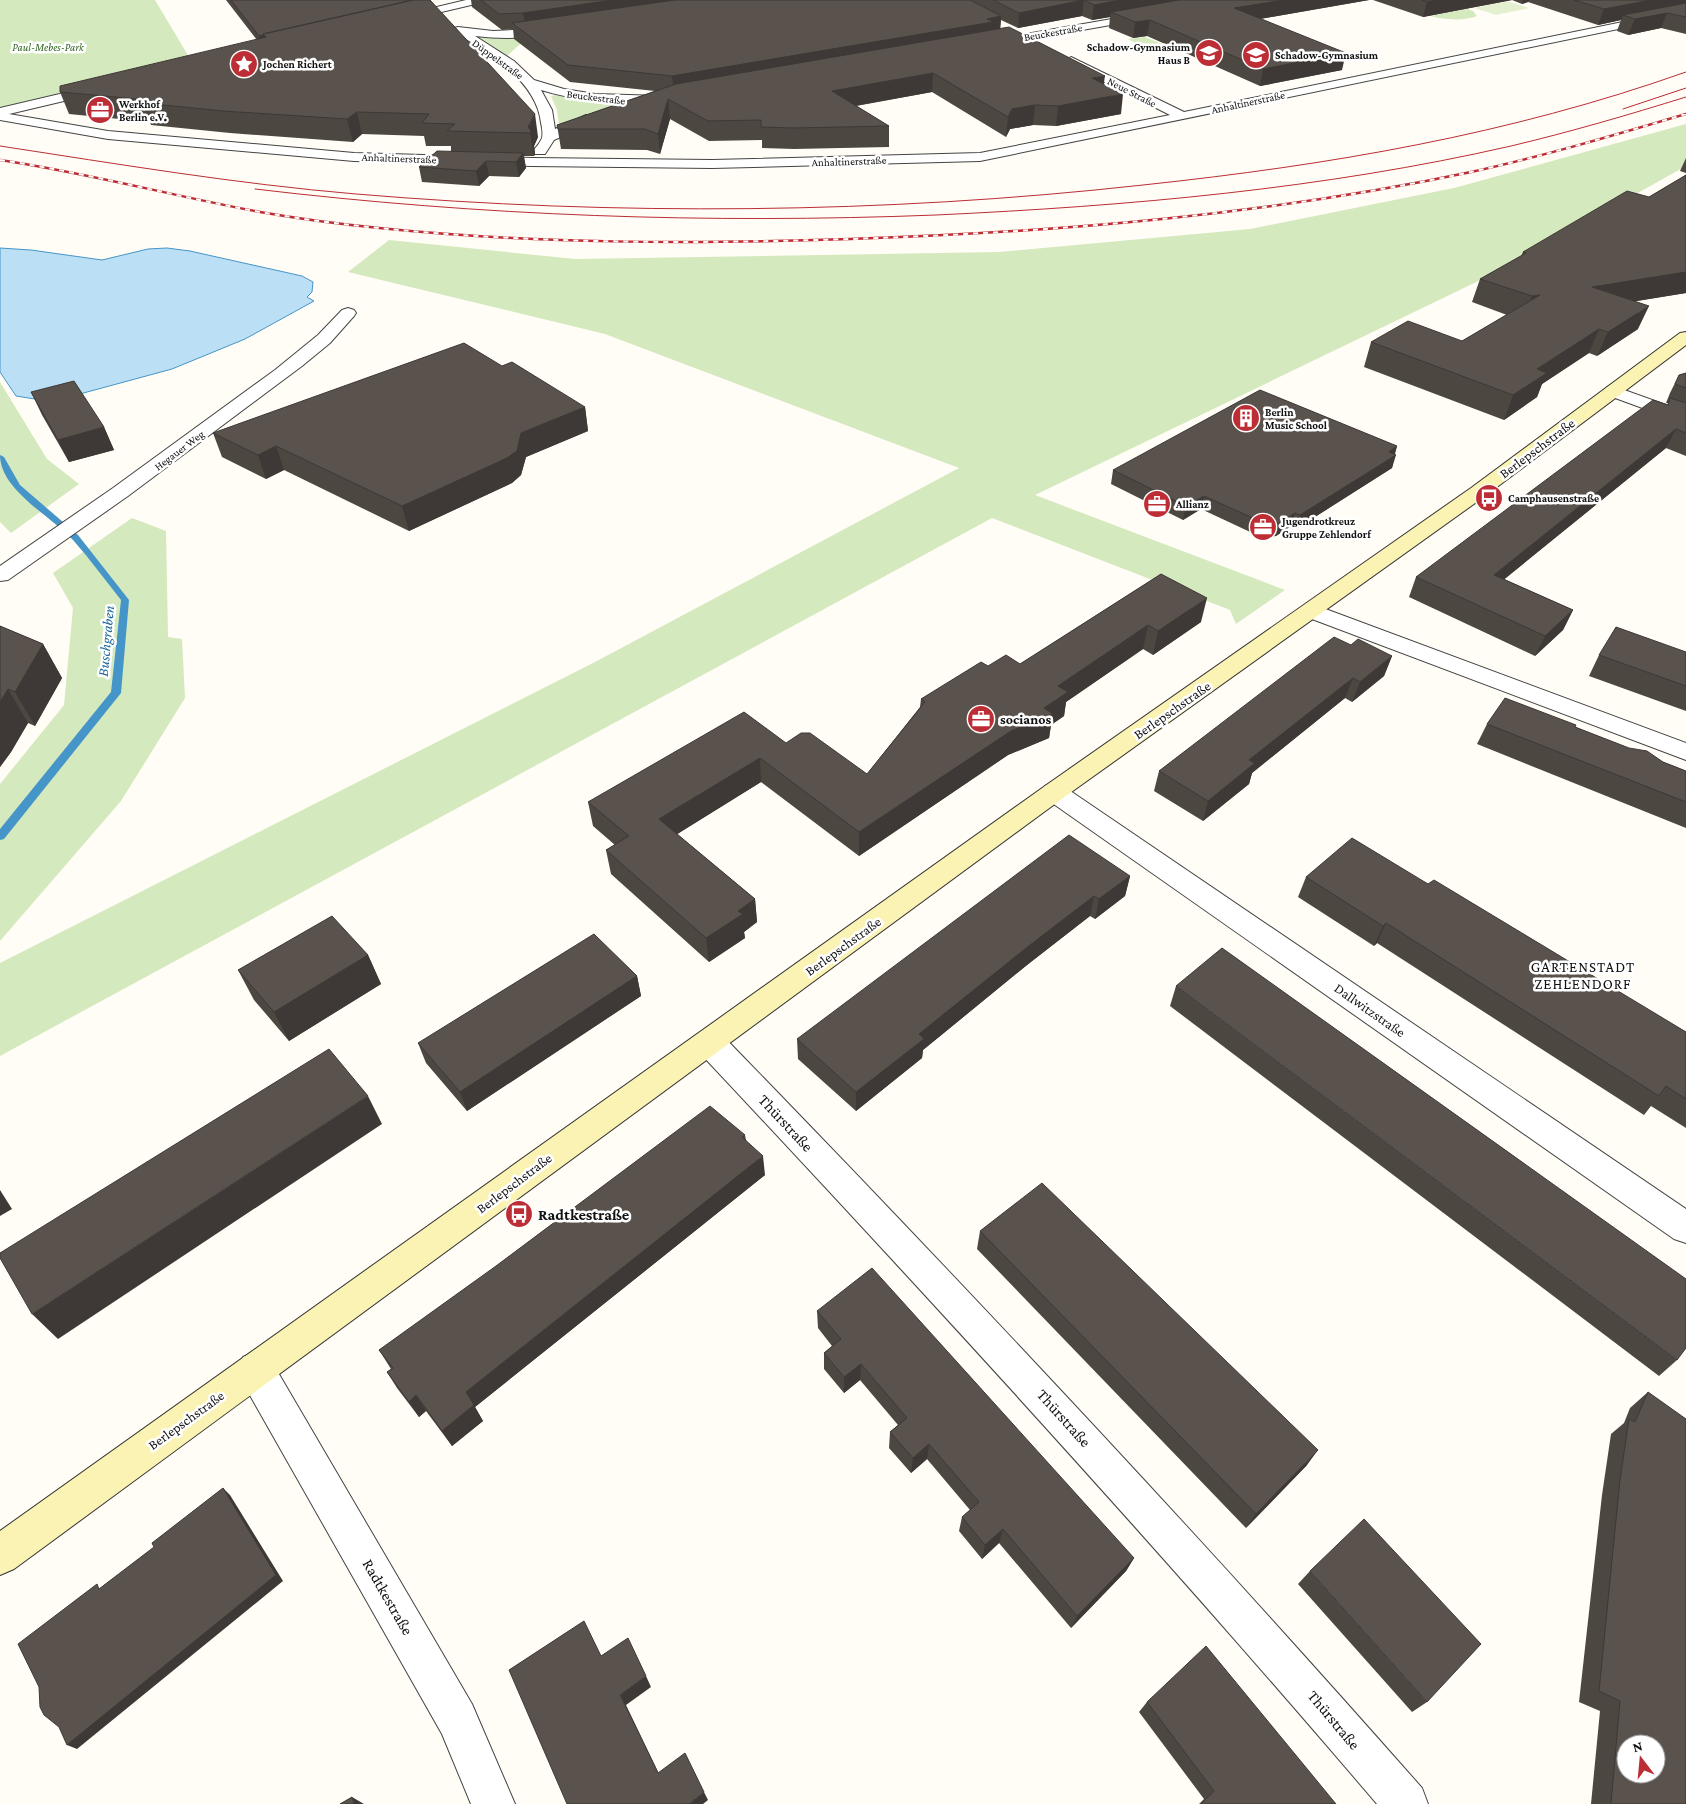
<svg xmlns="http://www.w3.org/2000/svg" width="1686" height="1804" font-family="'Crimson Pro',serif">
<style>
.green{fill:#d5e9bf}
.pitch{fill:#e5f0d0}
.water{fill:#bbdff4;stroke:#4595c8}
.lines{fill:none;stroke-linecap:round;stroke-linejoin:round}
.stream{fill:#4595c8;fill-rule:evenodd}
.street-casing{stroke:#444;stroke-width:2}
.secondary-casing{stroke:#333;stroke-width:2}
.street{fill:#fff;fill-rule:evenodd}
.secondary{fill:#fbf3b3;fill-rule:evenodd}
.tram{stroke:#bc2d35;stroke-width:1}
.rail-casing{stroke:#bc2d35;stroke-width:2.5}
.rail{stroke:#fff;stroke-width:2;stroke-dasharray:5;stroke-linecap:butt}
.wall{fill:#4d4742}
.shaded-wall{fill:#3e3936}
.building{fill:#59524d;stroke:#3e3936;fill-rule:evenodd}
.labels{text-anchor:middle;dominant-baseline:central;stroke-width:5;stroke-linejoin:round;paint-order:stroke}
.far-street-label{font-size:11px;fill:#111;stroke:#fff}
.far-park-label{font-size:11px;font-style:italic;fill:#316722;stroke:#fff}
.far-poi-label{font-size:11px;font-weight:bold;fill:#111;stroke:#fff;text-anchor:start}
.street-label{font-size:14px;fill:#111;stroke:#fff}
.poi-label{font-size:14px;font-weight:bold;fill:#111;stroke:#fff;text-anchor:start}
.water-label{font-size:15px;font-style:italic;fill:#1d679f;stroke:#fff}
.neighbourhood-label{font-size:15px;letter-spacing:1px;fill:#111;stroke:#fff}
.near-street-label{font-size:16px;fill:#111;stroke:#fff}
.near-poi-label{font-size:16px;font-weight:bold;fill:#111;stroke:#fff;text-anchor:start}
</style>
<rect width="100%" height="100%" fill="#fffdf5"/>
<path class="green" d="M0,0h155l34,57 -13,8 -176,43z
M1467,9l6,2 4,5c-12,5 -34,4 -46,0z
M537,36l-18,9 -12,11 -29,-19z
M1145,37l22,9 -21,2 -18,-9z
M555,95l22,5 45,3 -63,22 -2,-15 -6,-14z
M1686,124v42l-193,108 -458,221 250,95 -49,34 -6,-14 -238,-92 -992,538v-93l595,-301 364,-194 -354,-134 -257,-62 41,-32 186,19 424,-7 251,-23 204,-41z
M0,382l47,77 32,25 -68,49 -11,-11z
M132,518l34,13 2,106 14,2 3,59 -64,103 -121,140v-157l64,-79 9,-97 -20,-35z"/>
<path class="pitch" d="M1507,1l22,7 -33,7 -22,-7z"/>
<path class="water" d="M0,248l31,2 71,10 46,-11 19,-1 23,3 112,25 11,6 -1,10 -5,5 7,4 -69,38 -73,30 -107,29 -24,2 -25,-4 -16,-24z"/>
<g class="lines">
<path class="stream" d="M0,455l4,2 16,28 58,50 51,65 -8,93 -117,146 -4,1v-11l111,-137 10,-92c-16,-20 -31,-41 -48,-60 -22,-24 -73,-50 -73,-85z"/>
<g class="street-casing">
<path id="street" d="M466,0h19l-1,2 -81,19 -5,-3 1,-2z
M1686,9v6l-706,146 -268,7 -180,-2 -178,-5 -246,-22 -108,-19v-12l98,-23 4,1 2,3 -2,3 -93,22 99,17 246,22 178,5 180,2 268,-7 190,-38 -103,-52 -2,-2 6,-4 113,55z
M1146,13l5,3 -1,2 -158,28 -6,-3 6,-3z
M458,27l35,4 62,-3 2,2 -2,2c-26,7 -54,7 -80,4l39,25 20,19 30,9 31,5 67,2 6,4 -6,4c-41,1 -81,-2 -121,-14l11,20 3,19 31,-14h10l1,3 -1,3 -42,19 -9,14h-10l-2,-3c3,-4 7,-8 9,-13 1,-4 0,-11 -1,-15 -4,-42 -54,-72 -87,-91l-2,-2 2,-2z
M348,308l6,2 2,3 -2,3 -24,27 -28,23 -174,130 -120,84 -8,1v-15l113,-78 162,-118 43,-35 24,-25z
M1613,386l73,26v12l-79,-29 -3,-4 3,-4z
M1312,604l374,139v17l-382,-144 -3,-5 3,-5z
M1054,783l9,3 623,423v34l-12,-4 -629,-441 -4,-6 4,-6z
M710,1031l11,3c239,246 474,496 701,754l6,16h-51c-219,-257 -447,-506 -678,-752l-4,-9 4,-9z
M256,1352l13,5 203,347 43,100h-44l-29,-70 -199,-351 -5,-13 5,-13z"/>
</g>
<g class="secondary-casing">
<path id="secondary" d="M1686,332v13l-201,151 -422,302 -1049,771 -14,6v-44l1045,-745 426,-298 209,-155z"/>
</g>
<use href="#street" class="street"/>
<use href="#secondary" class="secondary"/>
<path class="tram" d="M1623,109l63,-21
M0,146c118,18 237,38 356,48 262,22 526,20 787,-9 187,-20 365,-50 543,-113
M255,189c227,27 452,35 681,26 193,-9 387,-26 575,-69 59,-14 117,-31 175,-49"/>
<g class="rail-casing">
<path id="rail" d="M0,160c88,13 173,36 260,52 40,7 79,12 119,16 156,16 314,16 471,11 209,-7 416,-24 621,-67 73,-16 144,-37 215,-58"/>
</g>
<use href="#rail" class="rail"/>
</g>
<path class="wall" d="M226,0h204l108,137 -4,9 1,8 -1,2h-10l2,12 -7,9 -30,-1 -10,10 -57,-4 -3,-15 32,-16v-5h-25l-2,-10 -62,-2 -9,8 -123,-9 -79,-8 -1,-3 -81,-8 -9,-22 197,-52z
M471,0h898l-109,19 82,51 -82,16 -113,-50 -14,2 -24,-10 1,-11 -18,3 -10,-4 -64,12 -17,-8 -1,9 104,55 17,30 -65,12 -23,-1 -23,4 -4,8 -74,-45 -76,14 33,20v21l-95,2 -32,-1v-8l-53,1 -39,-22 -10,35 -13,-4 -86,-1 -4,-24 98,-34 -85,-9 -56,-43 -1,-10 -11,1 -30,-23z
M1373,0h313v34l-25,-6 -33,7 -11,-4 4,-11 -23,5 -70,-23 -6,2 -10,-4 -89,17z
M1686,158v15l-6,-2z
M1686,175v118l-50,8 2,28 -41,27 -8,-3 -47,31 -5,13 -33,23 -140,-53 7,-25 91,-1 45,-26 -35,-13 8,-23 41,-23 2,-4 126,-55z
M1686,373v83l-20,-8 -162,131 69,31 -10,20 -28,26 -126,-59 7,-20 251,-172 1,-2h-2l4,-10 9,-18z
M31,392l73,35 10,23 -45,12 -27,-47z
M585,407l3,24 -62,26 -5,18 -9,8 -103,48 -125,-61 -18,9 -44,-22 -9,-24z
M1397,446l-2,8 -3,14 -96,61 -5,-3 -15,10 -13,2 -62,-29 -18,11 -72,-36 2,-14z
M1161,574l40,48 -48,33 -10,-6 -77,53 -2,14 -13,9 -2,13 -41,17 -149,101 -98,-74 -84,52 78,65 2,23 -13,10 1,6 -36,24 -98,-88 -5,-24 9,-5 -22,-19 -5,-24 198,-59 81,31 53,-67 1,-8 67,-33 32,-2z
M0,626l43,18 19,34 -27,48 -7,-3 -17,29 -11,15z
M1351,645l41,11 -8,20 -32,26 -7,-4 -93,75 -3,11 -46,37 -49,-30 5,-20z
M1686,652v59l-97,-35 10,-21z
M1487,724l88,3 111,44v57l-209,-84z
M1130,876l-5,20 -30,23 -5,-3 -63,49 -104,85 -1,8 -66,53 -58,-52 -1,-20z
M1306,877l122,7 258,148v96l-35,-22 -7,9 -267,-172 -3,3 -76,-49z
M368,955l13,29 -92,57 -35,-41 -16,-30z
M637,976l4,20 -174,115 -41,-48 -8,-20z
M1176,986l501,374 -18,16 -489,-370z
M745,1135l1,5 19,35 -290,232 8,14 -31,25 -26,-35 -7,6 -22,-29 -10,-16 4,-3 -12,-19z
M980,1231l327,234 -61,63 -269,-279z
M817,1311l317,247 -8,13 -55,57 -72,-85 -17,16 -23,-28 3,-14 8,-7 -43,-51 -16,14 -22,-25 1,-16 8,-7 -38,-45 -16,13 -20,-24v-16l8,-7 -14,-18z
M1648,1392l38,412h-95l9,-93 -21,-9 23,-207 9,-61 13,-11 6,-15z
M1310,1571l117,131 -15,10 -114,-128z
M1147,1702l189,102h-137l5,-5 -65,-87z"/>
<path class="shaded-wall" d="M613,0h103l-190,29 -3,-16z
M1084,0l-2,16 -64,12 1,-15z
M1121,0h86l-96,12 -1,5 -18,3 2,-15z
M1284,0h85l-138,24 3,-16z
M1437,0h75l-89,17 4,-15z
M1523,0h6l-1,2 -6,2z
M1651,0h35v6l-63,9 -2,5 -23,5 6,-16z
M1667,13l-6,15 -33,7 7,-16z
M1001,16l-1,16 -326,61 -2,-17z
M1150,20l-3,16 -14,2 2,-16z
M264,35l2,9 -4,1 -3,-9z
M1346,53l-4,17 -82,16 3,-17z
M933,73l-1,19 -100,18v-19z
M1105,76l-3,19 -10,-17z
M1123,94l-2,20 -65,12 2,-20z
M668,99l2,20 -10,35 -2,-20z
M1035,105l-2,20 -23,4 -4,8 2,-20 4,-8z
M357,112l5,22 -9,8 -6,-23z
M535,114l3,23 -4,9 1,8 -1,2 -4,-23 -2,-6z
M523,153l3,15 -7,9 -3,-15z
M486,161l3,15 -10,10 -3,-15z
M1686,272v21l-104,17 10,-23z
M1540,295l-17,25 9,-24z
M1649,306l-11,23 -41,27 11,-24z
M1599,329l-10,24 -47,31 -5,13 -33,23 9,-25 24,-26z
M585,407l3,24 -62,26 -5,18 -9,8 -103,48 -7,-25 119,-73z
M104,427l10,23 -45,12 -11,-22z
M1676,429l-10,19 -181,147 9,-20z
M276,446l8,24 -18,9 -8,-24z
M1397,446l-3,10 2,-1 -4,13 -96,61 4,-14z
M1204,496l-3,13 -18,11 3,-14z
M1295,513l-4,13 -15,10 4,-13z
M1207,598l-6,24 -48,33 5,-24z
M1573,610l-10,20 -28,26 10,-20z
M1148,625l-5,24 -77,53 -2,14 -13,9 -2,13 -41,17 -149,101v-24l185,-124 14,-22z
M43,644l19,34 -27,48 -20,-34z
M1392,656l-8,20 -32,26 8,-20z
M1353,678l-8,20 -93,75 -3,11 -46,37 5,-20 41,-41z
M8,689l20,34 -17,29 -11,15v-65z
M760,758l1,24 -98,61 -4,-24z
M1130,876l-5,20 -30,23 4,-20z
M1094,896l-4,20 -63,49 -104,85 -1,8 -66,53v-19l63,-58 111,-89z
M755,899l2,23 -13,10 1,6 -36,24 -3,-24 32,-27z
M1386,923l-9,20 -3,3 9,-20z
M368,955l13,29 -92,57 -15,-29z
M637,976l4,20 -174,115 -7,-19z
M368,1096l14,28 -324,215 -26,-25z
M763,1156l2,19 -290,232 8,14 -31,25 -10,-15 24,-39z
M0,1190l12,19 -12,7z
M861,1364l-1,16 -16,13v-16z
M416,1395l10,16 -7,6 -10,-15z
M929,1444l-2,15 -16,14 2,-15z
M1318,1450l-11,15 -61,63 10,-14z
M223,1488l7,7 53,86 -206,168 -10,-4z
M1003,1529l-4,14 -17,16 3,-14z
M1134,1558l-8,13 -55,57 6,-12z
M646,1676l5,11 -25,18 37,77 -5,-9 -38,-78z
M704,1792l4,8 -5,4h-14z
M352,1797l12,7h-10z"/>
<path class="building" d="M231,0h182l-150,34 1,1 -5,1z
M413,0h17l105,114 -7,13 3,4 -1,2 -83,-2 8,-7 -33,-1 7,-9 -72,-2 -10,7 -124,-8 -80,-8 5,-3 -88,-8v-6l206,-49 -3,-3z
M481,0h132l-90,13 -24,1z
M675,0h295l31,16 -14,3 6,3 -321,54 -104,-11 -56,-42z
M993,0h91l-65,13z
M1084,0h37l-27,5z
M1179,0h105l-50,8 112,45 -83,16 -113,-49 -15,2 -24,-10z
M1422,0h15l-10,2z
M1574,0h77l-47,9z
M1686,3v14l-19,-4 -32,6 -12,-4z
M1009,27l96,49 -13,2 31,16 -65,12 -23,-1 -23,4 -4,8 -75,-44 -101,18 57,35 -96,2 -32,-1v-7l-53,1 -40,-22 -10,35 -13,-5h-87l-1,-4 119,-41z
M437,151l86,2 -7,9 -30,-1 -10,10 -57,-4z
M1686,175v97l-94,15 57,19 -41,26 -9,-3 -62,40 10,4 -34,22 -142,-53 37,-21 54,20 78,-46 -8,1 -52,-17 46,-26 -3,-1 104,-61 22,6z
M464,343l38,23 10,-4 73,45 -64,26 -4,18 -10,7 -105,48 -126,-60 -18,9 -45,-22z
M1686,373v15l-11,-4 4,-9z
M74,381l30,46 -46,13 -27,-48z
M1260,390l137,56 -8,6 7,3 -96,60 -5,-2 -15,10 -14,1 -62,-28 -18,10 -73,-36z
M1670,398l16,5v30l-10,-4 -182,146 79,35 -28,26 -129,-59 237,-177 15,5z
M1161,574l46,24 -49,33 -10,-6 -90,61 10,6 -24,16 9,6 -42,17 -152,101 -99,-74 -101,61 96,80 -17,12 5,3 -37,24 -100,-88 23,-14 -41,-34 156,-90 42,31 15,-10h9l57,41 58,-72 -4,-3 60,-37 7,4 18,-11 14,9z
M0,626l43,18 -28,48 -7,-3 -8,13z
M1616,627l70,25v34l-87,-31z
M1334,637l17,8 7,-6 34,17 -32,26 -7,-4 -104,82 6,3 -47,38 -49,-30z
M1505,698l71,27 -1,2 54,21 18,3 16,11 23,9v31l-199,-78z
M1069,835l61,41 -31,23 -5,-3 -64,49 -111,89 5,5 -68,53 -59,-53z
M1352,838l76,46 6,-4 252,152v67l-20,-13 -7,10 -273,-173 -3,3 -77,-49z
M332,916l36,39 -94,57 -36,-42z
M594,934l43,42 -177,116 -42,-49z
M1222,948l464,331v69l-9,12 -501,-374z
M329,1049l39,47 -336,218 -32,-56v-5z
M710,1106l35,29 -3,2 21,19 -297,236 8,13 -32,26 -26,-36 -7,7 -22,-30 6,-4 -14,-18 117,-84z
M1042,1183l276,267 -62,64 -276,-283z
M872,1268l262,290 -57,58 -74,-87 -18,16 -23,-28 17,-15 -50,-58 -16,14 -23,-26 17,-14 -46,-54 -17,13 -20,-24 17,-14 -24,-28z
M1648,1392l38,27v385h-75l9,-103 -21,-10 21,-211 9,-61 6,3zM1626,1744h30v30h-30z
M223,1488l53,87 -209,170 -8,-18 -15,-12 -4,-8 -1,-20 -21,-43 79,-60 2,5 55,-42 -2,-4z
M1364,1519l117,125 -54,58 -117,-131z
M584,1621l17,35 27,-18 18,38 -26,19 38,78 27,-20 19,39 -15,12h-122l-58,-134z
M1206,1646l130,158h-135l13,-13 -67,-89z
M352,1797l2,7h-14z"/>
<defs>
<g id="school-disc" transform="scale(1.4375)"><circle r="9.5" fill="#bc2d35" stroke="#fff"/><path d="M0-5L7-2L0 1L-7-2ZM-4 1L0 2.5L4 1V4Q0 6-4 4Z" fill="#fff"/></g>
<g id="sight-disc" transform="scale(1.4375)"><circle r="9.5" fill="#bc2d35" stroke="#fff"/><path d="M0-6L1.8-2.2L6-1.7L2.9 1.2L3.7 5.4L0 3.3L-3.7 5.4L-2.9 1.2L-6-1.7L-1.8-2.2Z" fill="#fff"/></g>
<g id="office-disc" transform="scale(1.4375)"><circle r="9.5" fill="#bc2d35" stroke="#fff"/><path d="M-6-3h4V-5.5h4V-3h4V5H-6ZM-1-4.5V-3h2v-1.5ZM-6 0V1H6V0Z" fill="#fff"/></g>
<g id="building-disc" transform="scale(1.4375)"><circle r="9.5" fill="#bc2d35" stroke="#fff"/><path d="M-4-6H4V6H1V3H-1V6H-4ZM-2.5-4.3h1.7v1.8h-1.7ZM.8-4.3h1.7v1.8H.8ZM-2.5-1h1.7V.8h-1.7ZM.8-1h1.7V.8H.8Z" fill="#fff"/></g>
<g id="bus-disc" transform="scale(1.4375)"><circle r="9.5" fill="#bc2d35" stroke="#fff"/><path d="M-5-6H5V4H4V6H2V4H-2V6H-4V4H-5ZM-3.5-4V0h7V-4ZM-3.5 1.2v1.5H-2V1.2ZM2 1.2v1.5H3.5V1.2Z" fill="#fff"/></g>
</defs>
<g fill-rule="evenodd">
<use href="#school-disc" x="1209" y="53"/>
<use href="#school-disc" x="1256" y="55"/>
<use href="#sight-disc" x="244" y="64"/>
<use href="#office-disc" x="100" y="110"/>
<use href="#building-disc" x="1246" y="418"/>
<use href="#bus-disc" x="1489" y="498"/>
<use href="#office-disc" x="1157" y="504"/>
<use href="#office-disc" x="1263" y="527"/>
<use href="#office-disc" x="981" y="719"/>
<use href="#bus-disc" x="519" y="1214"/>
</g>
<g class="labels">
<g class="far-street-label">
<text transform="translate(1053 32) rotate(-10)">Beuckestraße</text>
<text transform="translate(498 59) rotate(36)">Düppelstraße</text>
<text transform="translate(1132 92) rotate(27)">Neue Straße</text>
<text transform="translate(596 97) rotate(7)">Beuckestraße</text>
<text transform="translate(1248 102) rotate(-12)">Anhaltinerstraße</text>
<text transform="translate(399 158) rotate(2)">Anhaltinerstraße</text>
<text transform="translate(849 161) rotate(-2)">Anhaltinerstraße</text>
<text transform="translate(179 450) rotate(-37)">Hegauer Weg</text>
</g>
<g class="far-park-label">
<text x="48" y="47">Paul-Mebes-Park</text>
</g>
<g class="far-poi-label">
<text x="1190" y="47" text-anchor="end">Schadow-Gymnasium<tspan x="1190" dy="13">Haus B</tspan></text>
<text x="1275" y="55">Schadow-Gymnasium</text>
<text x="263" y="64">Jochen Richert</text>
<text x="119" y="104">Werkhof<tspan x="119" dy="13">Berlin e.V.</tspan></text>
<text x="1265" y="412">Berlin<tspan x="1265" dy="13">Music School</tspan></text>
<text x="1508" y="498">Camphausenstraße</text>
<text x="1176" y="504">Allianz</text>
<text x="1282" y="521">Jugendrotkreuz<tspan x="1282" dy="13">Gruppe Zehlendorf</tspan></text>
</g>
<g class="street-label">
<text transform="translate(1537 448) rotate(-37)">Berlepschstraße</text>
<text transform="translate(1172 710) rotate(-35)">Berlepschstraße</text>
<text transform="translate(843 946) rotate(-36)">Berlepschstraße</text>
<text transform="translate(1370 1010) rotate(35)">Dallwitzstraße</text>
<text transform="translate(514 1183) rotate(-37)">Berlepschstraße</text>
<text transform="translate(186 1420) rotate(-36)">Berlepschstraße</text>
</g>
<g class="poi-label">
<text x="1000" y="719">socianos</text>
</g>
<g class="water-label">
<text transform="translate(106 641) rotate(-85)">Buschgraben</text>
</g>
<g class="neighbourhood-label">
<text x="1583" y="967">GARTENSTADT<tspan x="1583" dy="17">ZEHLENDORF</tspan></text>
</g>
<g class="near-street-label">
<text transform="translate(786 1123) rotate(47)">Thürstraße</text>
<text transform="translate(1064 1418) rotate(48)">Thürstraße</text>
<text transform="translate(388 1597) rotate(60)">Radtkestraße</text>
<text transform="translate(1334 1720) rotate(50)">Thürstraße</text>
</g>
<g class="near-poi-label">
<text x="538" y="1214">Radtkestraße</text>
</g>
</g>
<g transform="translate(1641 1759) rotate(344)"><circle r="24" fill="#ffffff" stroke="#a0a0a0"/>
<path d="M0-4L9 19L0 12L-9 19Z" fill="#bc2d35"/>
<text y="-8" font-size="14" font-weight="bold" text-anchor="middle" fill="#111111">N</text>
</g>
</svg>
